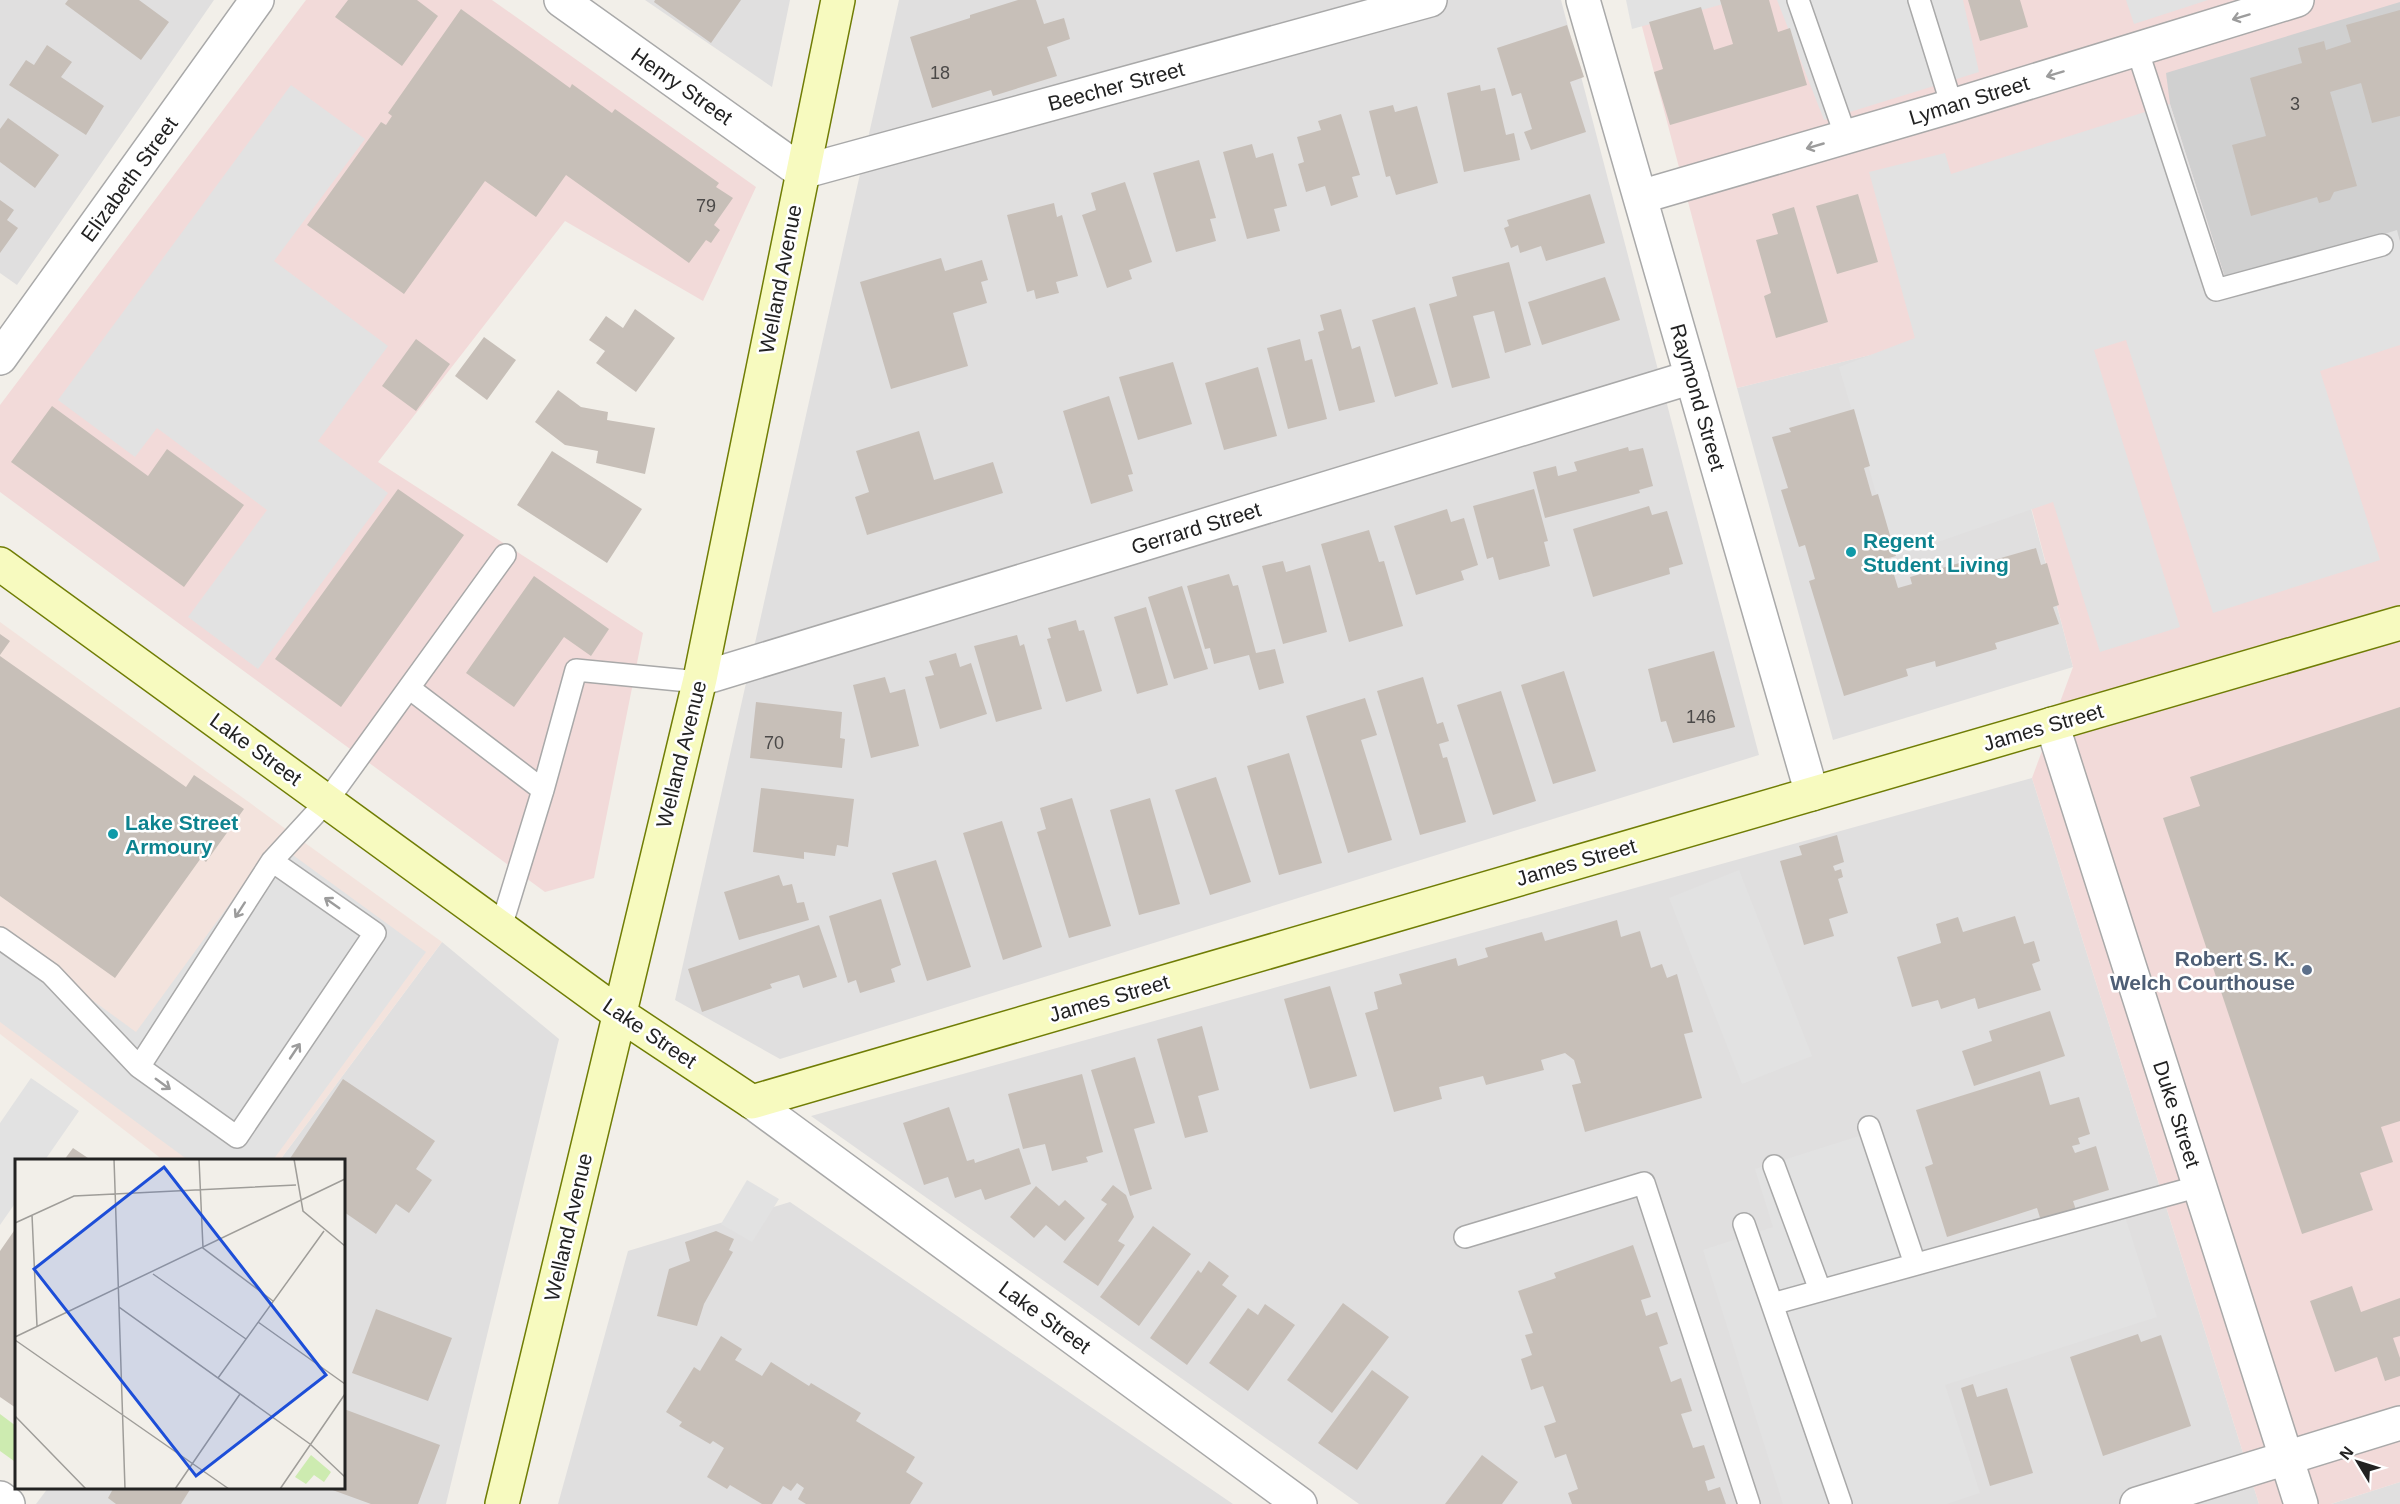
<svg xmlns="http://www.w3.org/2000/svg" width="2400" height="1504" font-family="Helvetica,sans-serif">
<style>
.residential{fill:#e0dfdf}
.commercial{fill:#f2dad9}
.religious{fill:#d0d0d0}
.military{fill:#f3e3dd}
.grass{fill:#cdebb0}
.parking{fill:#e2e2e2}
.building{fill:#c7bfb8}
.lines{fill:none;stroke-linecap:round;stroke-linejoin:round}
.service-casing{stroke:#a9a9a9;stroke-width:24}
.minor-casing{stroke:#a9a9a9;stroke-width:36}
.secondary-casing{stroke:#707d05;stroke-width:36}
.service{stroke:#fff;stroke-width:21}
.minor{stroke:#fff;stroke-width:33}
.secondary{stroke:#f7fabf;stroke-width:33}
.oneway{stroke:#9c9c9c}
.culture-dot{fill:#0f9aa8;stroke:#fff;stroke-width:2}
.service-dot{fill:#5c6f8a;stroke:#fff;stroke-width:2}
.labels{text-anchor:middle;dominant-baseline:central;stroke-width:5;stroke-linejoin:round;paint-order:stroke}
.number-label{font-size:18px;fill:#4b4948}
.street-label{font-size:21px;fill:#222;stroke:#fff}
.culture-label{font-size:21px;font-weight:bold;fill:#0d838f;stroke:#fff;text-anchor:start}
.service-label{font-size:21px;font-weight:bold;fill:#4e5e75;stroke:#fff;text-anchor:end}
.inset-road{fill:none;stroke:#9f9d99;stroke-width:1.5}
.view{fill:#1d4ed8;fill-opacity:0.15;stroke:#1d4ed8;stroke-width:3}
.inset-edge{fill:none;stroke:#222;stroke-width:3}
</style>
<rect width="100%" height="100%" fill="#f2efe9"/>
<path class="residential" d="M0,0h214l-197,285 -17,-12z
M645,0h145l-18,87z
M899,0h662l198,755 -979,304 -105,-59z
M1983,327l90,340 -240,73 -96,-352z
M2032,778l227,726h-900l-548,-388z
M442,942l117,97 -113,465h-410l12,-16h296v-328h-64z
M790,1202l443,302h-675l70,-253z
M2400,1482v22h-69z"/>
<path class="commercial" d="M306,0h186l264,187 -53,114 -138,-80 -187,241 265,171 -49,245 -49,14 -545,-400v-87z
M1635,0h765v1482l-69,22h-72l-227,-726 41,-111 -89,-340 -247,61z"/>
<path class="religious" d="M2400,2v240l-2,-6 -171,48 -57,-180 -4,-31z"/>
<path class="military" d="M0,622l442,320 -162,218h-117l-163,-126z"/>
<path class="grass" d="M0,1414l16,12v32l-2,3 -14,-10z"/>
<path class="parking" d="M1626,0h112l-106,29z
M1777,0h186l16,72 -155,48z
M2126,0h82l-74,24z
M291,85l74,54 -91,122 114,85 -70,95 70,52 -130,176 -70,-52 79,-107 -110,-82 -22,29 -77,-57z
M2170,104l57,180 170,-54 3,12v103l-80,26 60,189 -167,53 -87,-273 -32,10 86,277 -80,25 -47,-150 -158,55 -56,-190 76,-29 -46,-166 76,-19 6,21z
M275,842l151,110 -153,208h-85l-188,-138v-89l136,99z
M1739,870l73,186 -70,28 -73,-186z
M31,1078l48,33 -34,49h-29v42l-16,23v-102z
M1881,1129l45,138 195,-63 36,113 -212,68 35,108 -33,11h-164l-80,-254 70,-23 -18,-58z
M747,1180l32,19 -27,43 -31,-18z"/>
<path class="building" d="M68,0h71l30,22 -28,38 -76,-56z
M348,0h69l21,16 -36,50 -67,-49z
M655,0h86l-30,43 -57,-41z
M1018,0h18l8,24 20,-6 6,21 -23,8 10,29 -64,20 -2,-6 -59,18 -22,-71 60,-19v-3z
M1720,0h49l9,32 12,-4 17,57 -137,40 -16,-53 9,-3 -14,-47 52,-15 13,43 19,-6z
M1968,0h52l8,27 -48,14z
M461,9l109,79 2,-4 40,29 3,-4 104,74 -3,4 17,11 -19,27 6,5 -9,13 -5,-3 -17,23 -123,-88 -30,42 -51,-36 -81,113 -97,-69 74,-103 5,3 6,-9 -4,-3z
M2400,10v106l-28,7 -11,-40 -31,9 27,94 -23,6 -4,8 -11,3 -2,-6 -66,19 -19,-71 34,-9 -16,-58 52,-15 -4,-15 26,-7 2,9 25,-8 -5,-17z
M1567,25l17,52 -14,5 16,50 -55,18 -7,-18 8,-3 -11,-36 -9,3 -15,-48z
M47,45l25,17 -11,15 43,29 -18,29 -77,-50 17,-25 8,5z
M1480,85l1,6 14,-3 11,47 8,-2 6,27 -56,12 -17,-79z
M1393,105l2,7 22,-6 21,77 -42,12 -6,-19 -4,1 -17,-66z
M1341,114l19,61 -8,2 6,20 -27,9 -6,-20 -19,6 -8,-28 6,-2 -7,-25 24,-7 -3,-9z
M8,118l51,37 -24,33 -35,-26v-33z
M1252,144l4,14 17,-5 14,53 -13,3 6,22 -33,8 -24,-87z
M1199,160l17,58 -6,1 6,22 -40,11 -23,-79z
M1125,182l27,80 -23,8 3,9 -25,9 -25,-73 14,-5 -5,-17z
M1590,194l15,49 -59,18 -5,-15 -21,7 -2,-8 -7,3 -7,-20 5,-2 -2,-6z
M1858,194l20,68 -41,12 -21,-68z
M0,200l14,10 -7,10 11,8 -18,25z
M1054,203l3,14 5,-2 16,61 -22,6 3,11 -23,6 -2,-9 -7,2 -20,-77z
M1794,207l34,115 -52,16 -12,-42 7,-3 -15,-53 22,-6 -6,-20z
M941,258l4,13 37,-11 6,20 -7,2 6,21 -34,10 15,53 -77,23 -31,-107z
M1509,262l22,83 -26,8 -11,-42 -21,5 17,62 -38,10 -23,-84 28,-8 -5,-19z
M1605,277l15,43 -78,25 -14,-43z
M1415,307l23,77 -43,13 -23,-77z
M635,309l40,29 -39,54 -40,-29 9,-12 -16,-11 17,-24 17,12z
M1341,309l11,40 8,-3 15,56 -36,9 -21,-79 6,-2 -4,-15z
M484,337l32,23 -29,40 -32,-24z
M416,339l34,25 -34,47 -34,-25z
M1300,339l5,22 7,-2 15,60 -39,10 -21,-81z
M1173,362l19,62 -54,16 -19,-63z
M1258,367l19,69 -53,14 -19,-67z
M558,390l23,17 27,5 -1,8 48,8 -10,46 -49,-11 2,-12 -33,-6 -30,-23z
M1109,396l24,78 -5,1 5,16 -42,13 -28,-93z
M52,406l96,70 19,-27 77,56 -60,82 -173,-125z
M1854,409l16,57 -6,2 8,28 6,-2 18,62 -7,2 9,30 14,-4 -2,-7 60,-17 3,6 63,-18 5,17 6,-2 12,42 -6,2 6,17 -64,19 2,6 -61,18 -1,-6 -29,8 2,7 -64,20 -35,-115 6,-2 -10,-34 -6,2 -18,-57 7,-2 -16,-51 19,-5 -2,-4z
M919,431l15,49 59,-18 10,31 -136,42 -12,-38 14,-5 -13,-41z
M1628,447l1,4 14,-3 10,38 -14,4 1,3 -95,25 -12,-46 23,-6 2,10 19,-5 -3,-9z
M552,451l90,58 -35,54 -90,-58z
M398,489l66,46 -123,172 -66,-48z
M1534,489l14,52 -4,1 6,24 -51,14 -6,-23 -6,2 -14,-53z
M1649,506l3,9 15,-4 16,53 -14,4 1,6 -77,23 -20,-68z
M1447,509l4,13 13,-4 14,47 -17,6 3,9 -48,15 -22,-69z
M1369,530l10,32 5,-1 19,65 -54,16 -28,-98z
M1283,561l3,11 24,-7 17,67 -44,12 -21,-78z
M1229,574l4,12 5,-1 18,68 19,-4 9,34 -25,7 -10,-35 -35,9 -4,-16 -5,1 -18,-63z
M534,576l75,53 -18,27 -27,-19 -50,70 -48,-34z
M1182,586l26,83 -34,10 -26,-82z
M1146,607l22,78 -31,9 -23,-77z
M1076,620l3,11 5,-1 18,61 -36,11 -19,-63 4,-1 -3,-10z
M0,634l10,7 -10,14z
M1017,635l3,11 4,-2 18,65 -46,13 -22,-76z
M1714,651l21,76 -62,16 -7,-22 -5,1 -13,-53z
M956,653l4,14 11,-4 16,51 -47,15 -15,-52 9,-2 -5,-14z
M0,656l186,131 8,-12 50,34 -38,53 -5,-4 -86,120 -115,-82z
M1564,671l32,100 -43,13 -32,-99z
M885,677l5,16 15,-4 14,57 -48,12 -18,-73z
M1423,677l14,47 6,-2 6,19 -10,3 4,14 4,-1 19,65 -46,13 -43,-144z
M1501,691l35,110 -43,14 -36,-110z
M1365,698l12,37 -16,5 31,100 -44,13 -42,-137z
M756,702l86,10 -2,26 5,1 -3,29 -92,-10z
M2400,707v414l-19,6 12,35 -33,11 13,37 -71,24 -139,-416 37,-12 -10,-29z
M1289,753l33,110 -43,12 -32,-109z
M1216,777l35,105 -41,13 -35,-105z
M761,788l93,11 -6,48 -11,-2 -2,11 -31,-4v7l-51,-7z
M1072,798l39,128 -42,12 -32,-106 9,-3 -6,-21z
M1150,798l30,106 -41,11 -29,-105z
M1002,821l40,126 -39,13 -40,-127z
M1837,835l7,27 -11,4 2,5 6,-2 2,8 -5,2 10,34 -19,6 5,17 -30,9 -24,-84 22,-6 -3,-9z
M936,860l35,107 -44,14 -35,-108z
M779,875l4,11 9,-2 5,19 7,-1 5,18 -70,20 -15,-48z
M881,899l20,66 -10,4 4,13 -35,11 -4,-13 -8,3 -19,-67z
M2015,916l9,28 10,-3 6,20 -8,3 9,26 -63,19 -3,-11 -34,11 -3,-9 -26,7 -15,-50 44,-14 -5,-19 22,-7 5,15z
M1617,920l4,17 19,-6 11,37 11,-4 5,14 10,-4 16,58 -9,2 18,64 -117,34 -13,-47 9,-2 -7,-23 -9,-7 -24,7 3,10 -58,15 -3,-9 -44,11 3,12 -48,13 -29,-99 13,-4 -4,-17 28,-8 -3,-10 57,-16 2,8 30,-9 -3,-9 57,-16 3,9z
M819,925l18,52 -34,11 -4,-13 -29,9 2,4 -70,24 -14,-43z
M1330,986l27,90 -47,13 -26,-90z
M2050,1011l15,45 -91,30 -12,-35 30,-10 -3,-10z
M1202,1026l17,64 -21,6 10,36 -23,6 -28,-99z
M1135,1057l20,66 -21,6 18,60 -22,7 -39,-126z
M2040,1071l10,34 29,-8 11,37 -12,4 2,6 -8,2 3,7 21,-7 13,44 -36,11 4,12 -35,11 -5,-16 -90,29 -22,-70 8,-3 -17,-54z
M1082,1074l21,78 -17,5 2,5 -36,9 -7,-27 -22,5 -15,-55z
M343,1079l92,62 -19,28 16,11 -23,33 -13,-9 -20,30 -32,-22v-52h-55z
M949,1107l18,54 7,-2 1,4 44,-15 12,36 -46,16 -4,-11 -26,9 -7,-21 -24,8 -21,-62z
M73,1148l18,12h-27z
M1113,1185l13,10 8,22 -16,24 7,4 -27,41 -35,-24 44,-58 -6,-4z
M1036,1186l23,20 6,-6 20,18 -20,23 -19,-16 -12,13 -24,-21z
M1153,1226l38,28 -52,72 -39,-29z
M16,1228v180l-16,-11v-146z
M716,1231l18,8 -5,11 4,2 -29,52 -7,22 -40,-10 12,-47 21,-8 -5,-19z
M1633,1245l18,52 -10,3 5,16 11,-4 11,32 -9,3 12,35 10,-4 11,33 -11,3 12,34 11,-3 11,33 -10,3 3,10 12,-4 6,17h-154l-4,-11 10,-4 -12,-35 -11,4 -11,-32 12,-4 -13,-36 -12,4 -10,-31 11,-4 -7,-20 8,-2 -15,-42 38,-13 -2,-5z
M1209,1261l20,15 -7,9 15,11 -50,69 -37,-27 48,-68 3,3z
M2352,1286l9,26 39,-14v38l-7,2 7,20v18l-15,5 -8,-24 -42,15 -25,-71z
M1343,1303l46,34 -57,76 -45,-33z
M1265,1304l30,21 -47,66 -39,-28 39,-55 10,7z
M376,1309l76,29 -24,63 -76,-28z
M2138,1334l3,8 20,-7 30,91 -88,30 -33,-99z
M721,1336l21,13 -7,11 27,16 9,-14 38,24 2,-3 50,30 -5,8 59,36 -9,15 17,11 -13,21h-104l-8,-5 6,-11 -7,-5 -6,8 -8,-5 -11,18h-10l-32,-19 -3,4 -20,-12 17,-29 -11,-7 -3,3 -31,-18 3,-4 -16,-10 28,-45 6,4z
M1372,1370l37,27 -52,73 -39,-27z
M1973,1384l4,13 30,-9 26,85 -43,13 -29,-98z
M344,1409l96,36 -22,59h-47l-44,-16h17z
M1482,1455l36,27 -16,22h-57z
M111,1488h80l-10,16h-65l-8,-6 5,-9z"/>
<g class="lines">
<g class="service-casing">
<path id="service" d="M1798,0l48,137
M1919,0l33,106
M2137,49l79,241 166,-45
M409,688l134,102
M272,861l103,72 -138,204 -98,-70 133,-206 55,-60 178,-246
M501,927l42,-137 33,-120 123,12
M0,938l51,36 88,93
M1869,1127l46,137
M1774,1166l46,124
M1744,1224l28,80
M1465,1237l179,-54 105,321
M1841,1504l-69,-200 428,-118"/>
</g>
<g class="minor-casing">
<path id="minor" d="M561,0l241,172 628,-172
M1583,0l229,794
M1640,197l312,-91 345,-106
M0,358l257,-358
M700,679l992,-302
M2052,724l249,780
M752,1102l548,402
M0,1498l8,6
M2137,1504l263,-81"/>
</g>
<g class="secondary-casing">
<path id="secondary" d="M0,564l618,449 134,89 1648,-479
M502,1504l198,-825 138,-679"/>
</g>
<use href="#service" class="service"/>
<use href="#minor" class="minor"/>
<use href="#secondary" class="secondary"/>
</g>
<defs><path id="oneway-shaft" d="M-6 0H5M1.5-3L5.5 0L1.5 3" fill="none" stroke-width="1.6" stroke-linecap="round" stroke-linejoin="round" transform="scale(1.5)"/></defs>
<g class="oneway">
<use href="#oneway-shaft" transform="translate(2241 17) rotate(163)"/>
<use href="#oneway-shaft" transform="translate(2055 74) rotate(163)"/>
<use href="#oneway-shaft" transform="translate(1815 146) rotate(164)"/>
<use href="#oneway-shaft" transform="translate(332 903) rotate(-145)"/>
<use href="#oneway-shaft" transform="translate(240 910) rotate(123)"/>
<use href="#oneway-shaft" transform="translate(295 1051) rotate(-56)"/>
<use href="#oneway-shaft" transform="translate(163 1084) rotate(36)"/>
</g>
<g class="culture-dot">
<circle cx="1851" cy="552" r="6"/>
<circle cx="113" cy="834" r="6"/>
</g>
<circle class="service-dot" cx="2307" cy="970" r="6"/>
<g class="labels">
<g class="number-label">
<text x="940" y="73">18</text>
<text x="2295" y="104">3</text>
<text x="706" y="206">79</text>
<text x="1701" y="717">146</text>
<text x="774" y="743">70</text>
</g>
<g class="street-label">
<text transform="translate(682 86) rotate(35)">Henry Street</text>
<text transform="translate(1116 86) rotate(-15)">Beecher Street</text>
<text transform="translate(1969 100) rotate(-17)">Lyman Street</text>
<text transform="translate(129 179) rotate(-54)">Elizabeth Street</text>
<text transform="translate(780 279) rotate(-79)">Welland Avenue</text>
<text transform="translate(1698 397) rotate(74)">Raymond Street</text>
<text transform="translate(1196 528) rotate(-17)">Gerrard Street</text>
<text transform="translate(2043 727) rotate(-16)">James Street</text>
<text transform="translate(256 749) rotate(36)">Lake Street</text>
<text transform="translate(681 754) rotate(-76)">Welland Avenue</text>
<text transform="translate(1576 862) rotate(-16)">James Street</text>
<text transform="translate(1109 998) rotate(-16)">James Street</text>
<text transform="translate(650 1033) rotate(34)">Lake Street</text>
<text transform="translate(2177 1114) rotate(72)">Duke Street</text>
<text transform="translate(568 1227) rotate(-77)">Welland Avenue</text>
<text transform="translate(1045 1317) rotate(36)">Lake Street</text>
</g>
<g class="culture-label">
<text x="1863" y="540">Regent<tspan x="1863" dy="24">Student Living</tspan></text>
<text x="125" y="822">Lake Street<tspan x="125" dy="24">Armoury</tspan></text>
</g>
<g class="service-label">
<text x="2295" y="958">Robert S. K.<tspan x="2295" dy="24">Welch Courthouse</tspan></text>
</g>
</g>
<g transform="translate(15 1159)">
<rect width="330" height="330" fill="#f2efe9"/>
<path d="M296,296l20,17 -7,10 -10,-7 -8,9 -11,-7z" fill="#cdebb0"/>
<path class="inset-road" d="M99,0l5,148 191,137 35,33M184,0l4,89 70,53M279,0l9,52 42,35M17,56l5,111M0,64l59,-27 222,-11M138,115l93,65M104,148l6,182M243,163l87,62M0,178l330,-158M0,181l214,149M203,219l106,-147M0,257l71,73M160,330l65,-95M265,330l65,-95"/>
<path class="view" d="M149,8l162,208 -130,101 -162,-207z"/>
<rect width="330" height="330" class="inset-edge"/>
</g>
<g transform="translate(2358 1462) rotate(308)" stroke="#ffffff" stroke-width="4.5" paint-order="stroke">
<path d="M0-4.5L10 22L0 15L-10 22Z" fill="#222222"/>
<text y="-9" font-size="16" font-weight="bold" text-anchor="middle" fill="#222222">N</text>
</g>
</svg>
